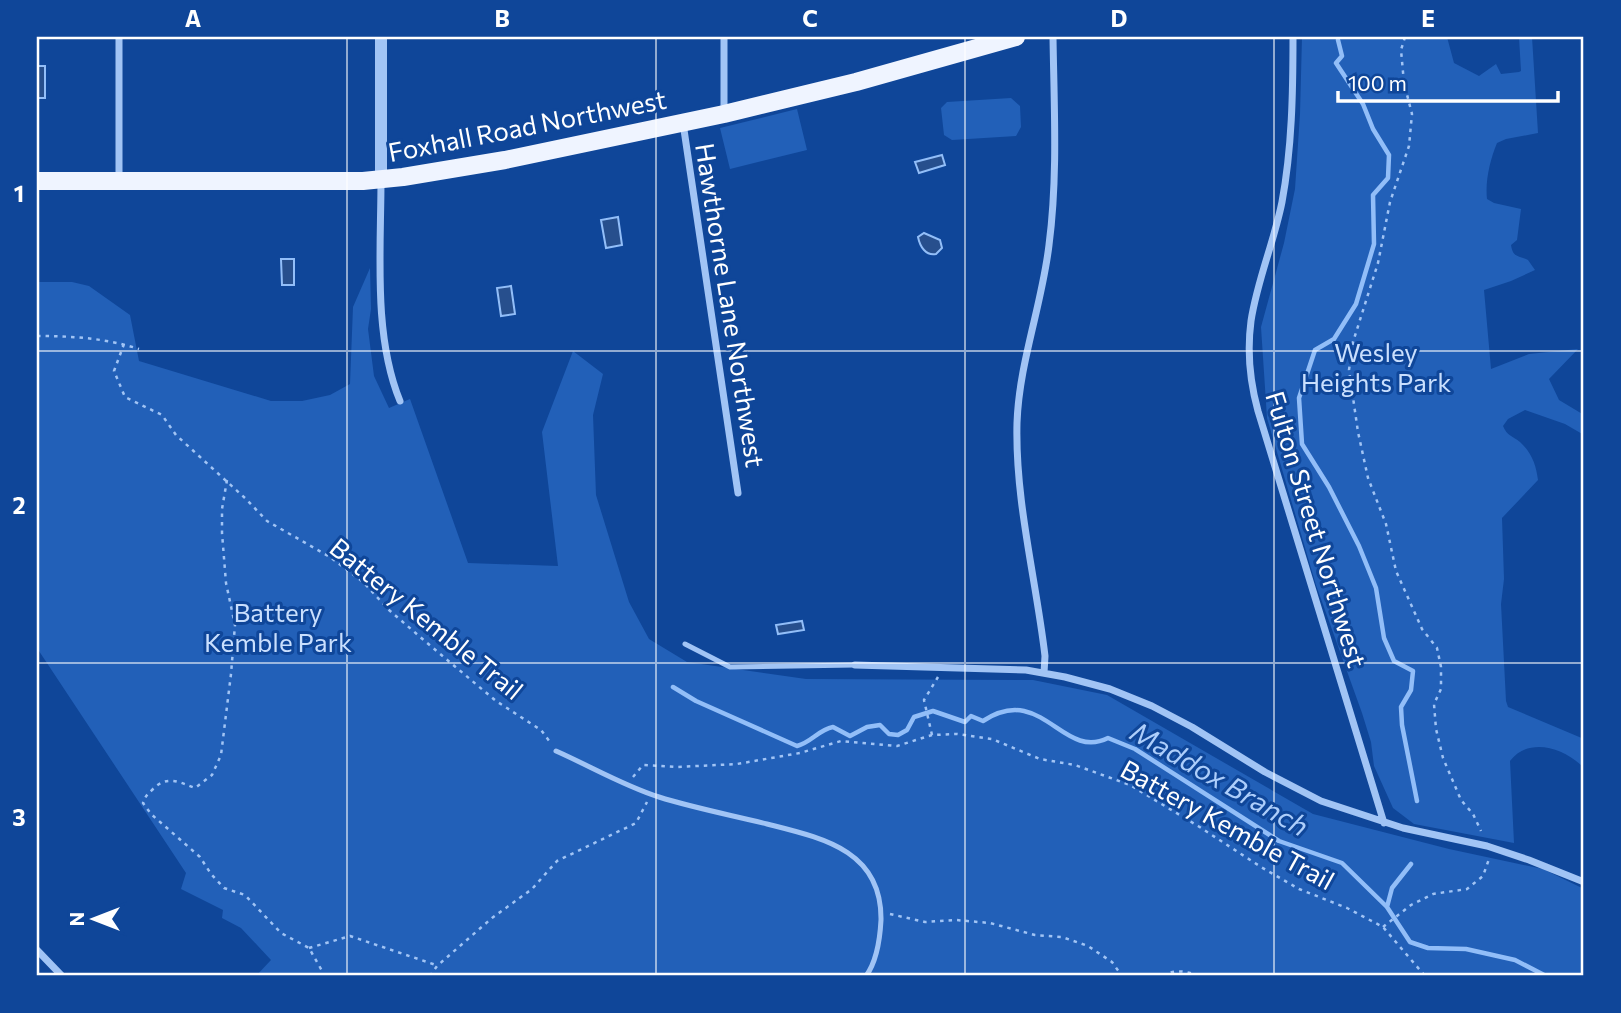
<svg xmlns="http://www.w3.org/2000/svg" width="1621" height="1013" font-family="Commissioner,sans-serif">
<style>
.green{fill:#2260b8}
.water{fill:#274f8d;stroke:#92bef8;stroke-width:2}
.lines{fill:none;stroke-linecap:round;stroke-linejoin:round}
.stream{stroke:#92bef8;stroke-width:4.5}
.path{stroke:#a1c4f5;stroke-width:2.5;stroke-dasharray:3.5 5;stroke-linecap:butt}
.service{stroke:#a1c4f5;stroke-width:5}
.minor{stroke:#a1c4f5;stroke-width:7}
.tertiary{stroke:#a1c4f5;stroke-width:12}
.primary{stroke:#eff4ff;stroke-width:18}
.grid{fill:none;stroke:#fff;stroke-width:2;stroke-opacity:0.55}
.labels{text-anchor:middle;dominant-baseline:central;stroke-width:6;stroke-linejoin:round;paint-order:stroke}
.street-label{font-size:26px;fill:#fff;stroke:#0f4699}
.park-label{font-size:26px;fill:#c9dffe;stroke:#0f4699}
.water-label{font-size:28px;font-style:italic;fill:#adcefb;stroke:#0f4699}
.neatline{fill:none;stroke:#fff;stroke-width:2.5}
.grid-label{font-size:23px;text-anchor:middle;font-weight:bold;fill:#fff}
</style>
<rect width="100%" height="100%" fill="#0f4699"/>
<path class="green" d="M1302,37h145l7,26 25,13 17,-12 5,10 18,-2 2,-1 -2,-34h13l6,96 -32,6 -9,4c-7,17 -12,38 -10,56l7,4 27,6 -4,31 -6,5c2,13 7,10 17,15l7,10 -24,11 -27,9 7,79 38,-15 49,-5 -29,30 10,21 25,15v20l-19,-11 -40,-14 -17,9 -5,7c4,10 10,10 17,16 12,11 16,23 18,38l-36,38 2,61 -3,25 5,97 2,6 76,32v29c-19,-20 -55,-32 -74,-7l4,82 -100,-19 -21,-16 -19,-42 -3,-24 -9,-29 -46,-128 -49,-167 -6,-91 23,-84 11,-54 5,-75z
M1011,98l9,8 1,21 -5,9 -64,4 -8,-5 -3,-27 6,-6z
M797,109l10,41 -77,19 -10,-41z
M370,268l1,41 -3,20 6,47 15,32 21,-9 58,164 90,3 -16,-134 31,-81 30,23 -10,41 3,80 33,107 20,37 38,23 119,17 227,1 74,15 206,119 136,35 94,20 41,20v87h-1328l15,-16 -30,-32 -19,-10 1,-8 -42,-21 5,-16 -149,-225v-366h35l17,4 41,29 9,46 132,40h31l28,-6 20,-11 3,-77z"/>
<path class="water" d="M37,66h8v32h-8z
M942,155l3,10 -26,8 -4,-11z
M618,217l4,28 -16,3 -5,-28z
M924,233l16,7 2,8 -6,6c-10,2 -16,-7 -18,-17z
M281,259h13v26h-12z
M511,286l4,28 -14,2 -4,-28z
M802,621l2,9 -26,4 -2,-9z"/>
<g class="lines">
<path class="stream" d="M1338,40l4,16 -6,7 27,41 10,25 16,26 -1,23 -15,17 1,49 -18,60 -22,35 -19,11 -16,48 3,46 27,43 30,59 17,42 8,50 10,23 19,10 -2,19 -10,17 1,18 15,76
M673,687l23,14 101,45c15,-4 21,-16 36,-19l17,9 17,-9 13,-2 9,9 9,1 9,-5 7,-13 19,-6 32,11 6,-6 12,5c59,-39 79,40 125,17l27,11 144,92 63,22 45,44 23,35 18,6 38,1 49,11 31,16
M1387,907l5,-19 19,-24"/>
<path class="path" d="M1405,37l-4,13 3,33 8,31 -3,32 -19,56 -12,61 -25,79 -4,28 9,62 10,46 18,46 10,47 26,58 15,19 4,19v22l-7,15 2,25 7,29 18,42 12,14 8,17
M37,336c35,0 68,2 102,13
M124,344l-10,27 11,26 37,18 14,20 70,64 21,22 63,36 33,25 26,28 37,32 70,59 45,29 9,12
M227,480l-5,29v24l4,50 9,42 -4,49 -10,81 -9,20 -17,13c-16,-6 -28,-13 -42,1 -5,5 -8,7 -10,14l8,11 49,43 11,17 13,14 21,7 36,38 28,15 16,28
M932,735l-8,-35 14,-23
M633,777l10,-12 34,2 60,-3 63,-11 41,-12 56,5 35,-11 25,-1 35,5 48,20 35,6 55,20 68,41 63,41 38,22 48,19 36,19 42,49
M890,914l35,8 31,-2 34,3 45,12 27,2 26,9 24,16 10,14
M1383,927l28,-22 22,-11 34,-5 16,-13 6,-17
M309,948l41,-12 86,29
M430,976l7,-10 55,-48 40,-29 25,-28 79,-38 11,-21
M1163,976c11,-8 26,-4 37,0"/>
<path class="service" d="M685,644l45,23 125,-2
M556,751c34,15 68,35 103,46 35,11 72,18 108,27 55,14 115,26 114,96 -1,19 -4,41 -15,56"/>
<path class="minor" d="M724,37v76
M1293,37c0,55 -1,111 -11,165 -8,40 -25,79 -31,119 -4,30 -1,61 7,90l126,412
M683,123l55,370
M119,180v-143
M381,180c0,71 -8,155 19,221
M855,665l171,5 39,7 45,12 42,17 40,21 73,45 56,29 82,27 84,18 42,14 55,22
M1044,673l1,-17c-9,-77 -30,-155 -28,-233 2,-60 25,-118 32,-178 9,-69 5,-139 4,-208
M37,950l25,26"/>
<path class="tertiary" d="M381,179v-142"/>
<path class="primary" d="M37,181h326l40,-4 102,-17 219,-46 132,-32 160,-45"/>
</g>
<path class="grid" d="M347,37v939M656,37v939M965,37v939M1274,37v939M37,351h1547M37,663h1547"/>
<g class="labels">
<g class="street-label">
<text transform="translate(527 125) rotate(-11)">Foxhall Road Northwest</text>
<text transform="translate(731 305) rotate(81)">Hawthorne Lane Northwest</text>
<text transform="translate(1317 529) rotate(73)">Fulton Street Northwest</text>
<text transform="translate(427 618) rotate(39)">Battery Kemble Trail</text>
<text transform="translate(1228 824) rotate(29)">Battery Kemble Trail</text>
</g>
<g class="park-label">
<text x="1376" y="351">Wesley<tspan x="1376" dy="30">Heights Park</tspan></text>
<text x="278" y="611">Battery<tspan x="278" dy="30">Kemble Park</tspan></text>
</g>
<g class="water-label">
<text transform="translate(1220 778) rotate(30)">Maddox Branch</text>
</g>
</g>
<rect width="1621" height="1013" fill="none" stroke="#0f4699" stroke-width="77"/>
<g transform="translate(94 919) rotate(270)" stroke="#0f4699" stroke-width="5" paint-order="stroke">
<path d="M0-5L12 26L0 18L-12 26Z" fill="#ffffff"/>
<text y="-10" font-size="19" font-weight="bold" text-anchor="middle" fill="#ffffff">N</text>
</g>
<path d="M1338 91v10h220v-10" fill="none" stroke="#ffffff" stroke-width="3.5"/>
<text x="1348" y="91" font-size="21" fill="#ffffff" stroke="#0f4699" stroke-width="5" paint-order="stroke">100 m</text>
<rect x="38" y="38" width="1544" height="936" class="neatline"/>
<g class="grid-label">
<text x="193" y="27">A</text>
<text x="502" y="27">B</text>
<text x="810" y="27">C</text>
<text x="1119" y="27">D</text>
<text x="1428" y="27">E</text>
<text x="19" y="202">1</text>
<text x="19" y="514">2</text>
<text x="19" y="826">3</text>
</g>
</svg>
